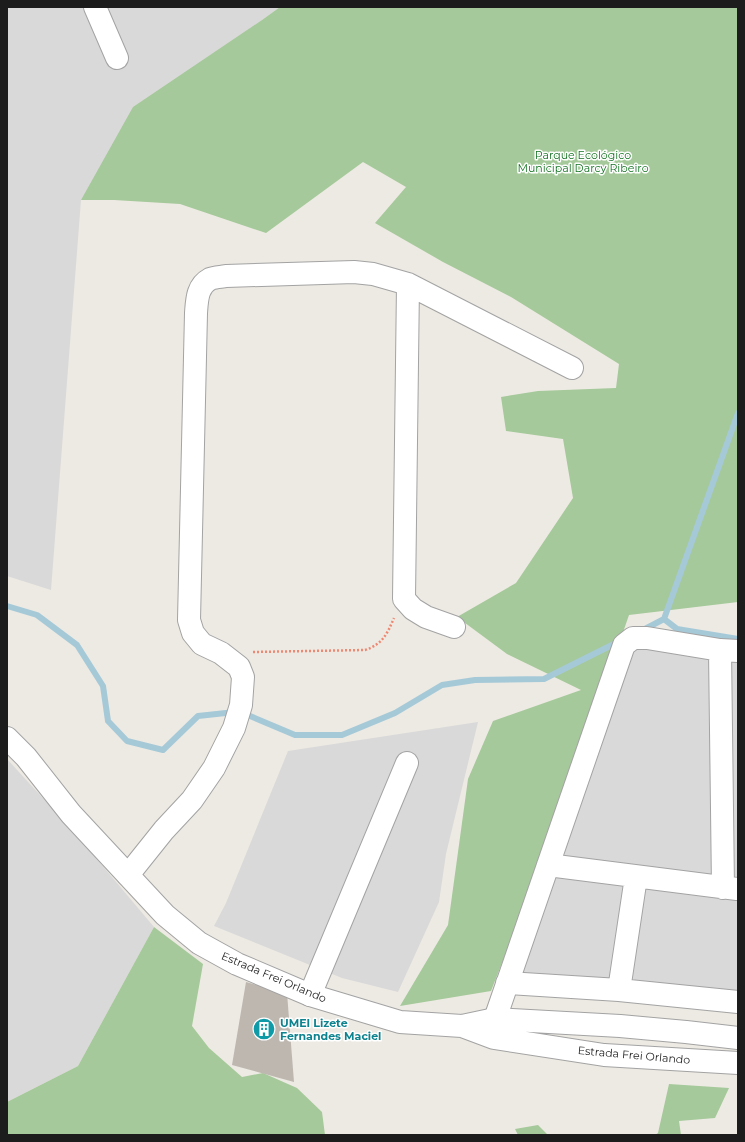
<svg xmlns="http://www.w3.org/2000/svg" width="745" height="1142" font-family="Montserrat,sans-serif">
<style>
.residential{fill:#dad9d9}
.forest{fill:#a5c99a}
.lines{fill:none;stroke-linecap:round;stroke-linejoin:round}
.stream{stroke:#a6c9d8;stroke-width:6}
.building{fill:#bdb7b0}
.minor-casing{stroke:#a3a3a3;stroke-width:24}
.tertiary-casing{stroke:#a3a3a3;stroke-width:24}
.path{stroke:#ef8872;stroke-width:2.5;stroke-dasharray:2 2;stroke-linecap:butt}
.minor{stroke:#fff;stroke-width:22}
.tertiary{stroke:#fff;stroke-width:22}
.labels{text-anchor:middle;dominant-baseline:central;stroke-width:3;stroke-linejoin:round;paint-order:stroke}
.park-label{font-size:11px;fill:#137222;stroke:#fff}
.street-label{font-size:11px;fill:#1c1c1c;stroke:#fff}
.culture-label{font-size:11px;font-weight:bold;fill:#0d838f;stroke:#fff;text-anchor:start}
</style>
<rect width="100%" height="100%" fill="#edeae3"/>
<path class="residential" d="M7,7h273l-18,13 -181,180 -30,390 -44,-14z
M629,645l109,12v340l-224,-18z
M478,722l-32,132 -7,48 -41,90 -56,-14 -128,-52 12,-23 62,-152z
M7,759l67,73 80,95 -76,139 -71,36z"/>
<path class="forest" d="M280,7h458v595l-109,13 -26,75 -63,175 -49,126 -91,15 48,-81 20,-146 25,-58 88,-31 -74,-36 -50,-37 59,-34 57,-85 -10,-59 -57,-8 -5,-34 37,-6 78,-3 3,-24 -108,-67 -68,-35 -68,-39 31,-36 -43,-25 -97,71 -86,-29 -66,-4h-33l52,-93 129,-87z
M154,927l49,37 -11,62 17,22 33,29 21,-4 34,15 25,24 3,23h-318v-33l71,-36z
M669,1084l60,4 -14,30 -36,3 2,14h-26l3,-2z
M538,1125l10,10h-30l-3,-6z"/>
<g class="lines">
<path class="stream" d="M7,606l30,9 40,30 26,41 5,35 19,20 36,9 35,-34 37,-4
M664,619l13,10 61,10
M641,631l23,-12 74,-206
M243,713l52,22h47l53,-22 47,-28 33,-5 69,-1 74,-37"/>
</g>
<path class="building" d="M246,982l41,11 7,89 -62,-17z"/>
<g class="lines">
<g class="minor-casing">
<path id="minor" d="M95,7l22,51
M408,284l-4,315 9,10 13,8 28,10
M720,650l3,238
M548,865l189,24
M128,875l36,-45 28,-30 22,-32 20,-40 7,-23 2,-28 -4,-10 -18,-14 -19,-9 -9,-11 -4,-13 7,-307c1,-13 1,-27 14,-34 5,-2 11,-2 16,-3l128,-4 19,2 35,10 164,84
M507,983l112,7 119,12
M619,990l17,-113
M310,995l97,-232
M495,1019l129,-374 9,-7h14l73,12 18,1"/>
</g>
<g class="tertiary-casing">
<path id="tertiary" d="M7,738l19,19 45,57 94,101 34,28 38,21 73,31 90,27 62,4 32,12 110,17 134,8
M462,1026l33,-7 125,7 66,6 52,6"/>
</g>
<path class="path" d="M253,652l112,-2c18,-6 22,-16 29,-32"/>
<use href="#minor" class="minor"/>
<use href="#tertiary" class="tertiary"/>
</g>
<defs>
<g id="building-disc" transform="scale(1.15)"><circle r="9.5" fill="#0f9aa8" stroke="#fff"/><path d="M-4-6H4V6H1V3H-1V6H-4ZM-2.5-4.3h1.7v1.8h-1.7ZM.8-4.3h1.7v1.8H.8ZM-2.5-1h1.7V.8h-1.7ZM.8-1h1.7V.8H.8Z" fill="#fff"/></g>
</defs>
<g fill-rule="evenodd">
<use href="#building-disc" x="264" y="1029"/>
</g>
<g class="labels">
<g class="park-label">
<text x="583" y="155">Parque Ecológico<tspan x="583" dy="13">Municipal Darcy Ribeiro</tspan></text>
</g>
<g class="street-label">
<text transform="translate(274 977) rotate(23)">Estrada Frei Orlando</text>
<text transform="translate(634 1055) rotate(5)">Estrada Frei Orlando</text>
</g>
<g class="culture-label">
<text x="280" y="1023">UMEI Lizete<tspan x="280" dy="13">Fernandes Maciel</tspan></text>
</g>
</g>
<rect width="745" height="1142" fill="none" stroke="#1c1c1c" stroke-width="16"/>
</svg>
